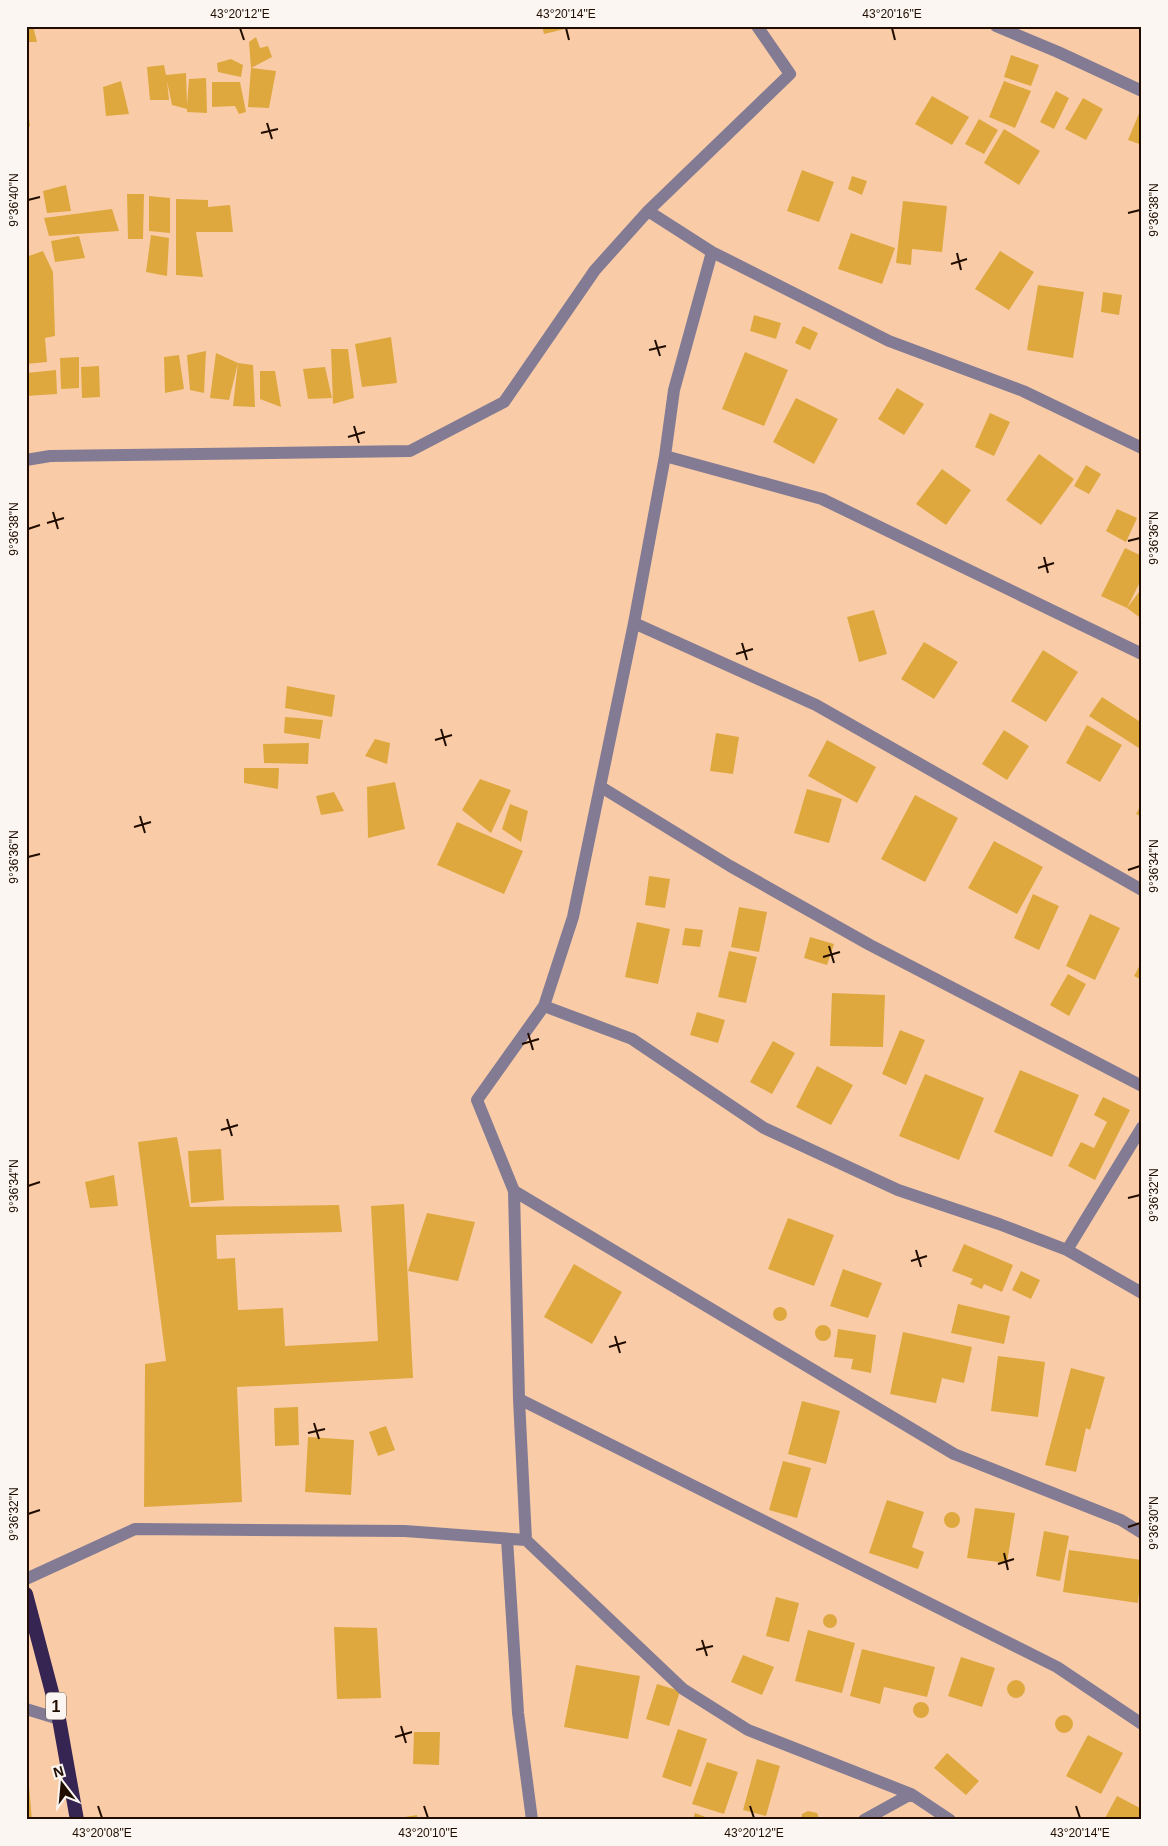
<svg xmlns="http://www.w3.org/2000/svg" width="1168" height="1846" font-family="Arial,sans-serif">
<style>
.building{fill:#dea83e}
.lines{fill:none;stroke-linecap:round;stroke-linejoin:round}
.minor{stroke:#837b94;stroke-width:12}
.trunk{stroke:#362452;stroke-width:14}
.ticks{fill:none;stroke:#200d00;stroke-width:2}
.labels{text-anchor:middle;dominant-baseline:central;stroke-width:4;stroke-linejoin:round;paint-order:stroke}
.shield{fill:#fbf6f1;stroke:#625348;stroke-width:1}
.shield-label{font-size:16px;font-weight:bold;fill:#200d00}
.neatline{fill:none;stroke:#200d00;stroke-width:2}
.ticks-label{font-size:12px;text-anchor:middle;fill:#200d00}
</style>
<rect width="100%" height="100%" fill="#f9cca7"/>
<path class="building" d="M26,26h7l4,16h-11z
M542,26h31v1l-29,7z
M256,37l4,11 8,-2 4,11 -21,11 -2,-26z
M1011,55l28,10 -8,21 -27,-9z
M231,59l12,6 -2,12 -23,-5 -1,-9z
M164,65l2,10 20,-2 1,32 2,-26 17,-1 1,35 -20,-1v-3l-15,-4 -5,-24 2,19h-19l-3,-33z
M251,68l25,3 -7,37 -21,-1z
M121,81l8,33 -23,2 -3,-29z
M1004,81l27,10 -16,37 -26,-11z
M212,82h28l6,30 -7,2 -4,-8 -23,1z
M1056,91l13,7 -15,31 -14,-7z
M932,96l37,21 -17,28 -37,-21z
M1083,98l20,11 -17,31 -21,-11z
M27,106l3,20 -4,1v-20z
M1140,111l2,1v33l-14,-5z
M979,119l19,11 -14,24 -19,-10z
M1004,129l36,22 -21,34 -35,-22z
M802,170l32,12 -15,40 -32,-11z
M852,176l15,5 -5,14 -14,-6z
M66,185l5,26 -24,2 -4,-22z
M127,194h17l-1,45h-15z
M149,196l21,2v35l-21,-2z
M176,199l32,1v7l22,-2 3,27h-37l7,45 -27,-2z
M903,201l44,5 -5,46 -30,-3 -1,16 -15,-2z
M112,209l7,22 -70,5 -5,-18z
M851,233l44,15 -13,36 -44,-15z
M151,235l18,3 -2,38 -21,-4z
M79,236l6,22 -30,4 -4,-21z
M43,251l10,21 2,64 -10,2 2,24 -21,2v-87l2,-1 -2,-19z
M1000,251l34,21 -25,38 -34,-21z
M1038,285l46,7 -11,66 -46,-8z
M1103,292l19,3 -3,20 -18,-3z
M754,315l27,8 -5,16 -26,-8z
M803,326l15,7 -8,17 -15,-7z
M391,337l6,46 -35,4 -7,-43z
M331,349h17l6,49 -21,6z
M206,351l-2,42 -14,-3 -3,-35z
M745,352l43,18 -24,56 -42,-17z
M216,353l22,10 15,2 2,42 -22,-1 5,-43 -9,37 -19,-2z
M179,355l5,34 -19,4 -1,-36z
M79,357v31l-18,1 -1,-31z
M99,366l1,31 -18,1 -1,-31z
M325,367l7,31 -24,1 -5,-30z
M56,370l1,24 -31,2v-23z
M260,371h15l6,36 -21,-8z
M897,388l27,16 -20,31 -26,-16z
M796,398l42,21 -24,45 -41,-22z
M990,413l20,9 -16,34 -19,-9z
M1039,454l35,25 -33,46 -35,-25z
M1086,465l15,9 -12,20 -15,-8z
M942,469l29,21 -25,35 -30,-21z
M1117,509l20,9 -11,24 -20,-11z
M1125,548l17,8v22l-15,30 -26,-12z
M1142,588v31l-15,-11z
M874,610l13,44 -28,8 -12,-45z
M924,642l34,20 -24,37 -33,-20z
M1043,650l35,22 -32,50 -35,-21z
M287,686l48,9 -3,22 -47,-9z
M1102,697l40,26v27l-53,-34z
M285,717l38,3 -3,19 -36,-6z
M1087,725l35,20 -22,37 -34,-19z
M1004,730l25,16 -22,34 -25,-16z
M716,733l23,4 -6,37 -23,-3z
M375,739l15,4 -3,21 -22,-8z
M827,740l49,27 -19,36 -49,-27z
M309,743l-1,21 -44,-1 -1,-19z
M244,768h35l-1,21 -34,-6z
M480,779l31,11 -20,43 -29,-23z
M395,782l10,47 -37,9 -1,-51z
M807,789l35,10 -13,44 -35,-10z
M334,792l10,19 -23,4 -5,-19z
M915,795l43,23 -33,64 -44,-23z
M1142,803v14l-6,-3z
M510,804l18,7 -7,31 -19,-13z
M457,822l66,29 -19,43 -67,-29z
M994,841l49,26 -26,47 -49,-26z
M649,876l21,3 -5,29 -20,-3z
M1033,894l26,12 -20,44 -25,-12z
M739,907l28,5 -8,40 -28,-5z
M1090,914l30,14 -25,52 -29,-14z
M637,922l33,7 -12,55 -33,-7z
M685,928l18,2 -3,17 -18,-2z
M810,937l24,7 -7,21 -23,-7z
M729,951l28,6 -11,46 -28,-6z
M1142,961v19l-8,-4z
M1068,974l18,10 -17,32 -19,-11z
M832,993l53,2 -2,52 -53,-1z
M697,1012l28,8 -7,23 -28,-8z
M900,1030l25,10 -19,45 -24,-11z
M773,1041l22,12 -23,41 -22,-12z
M817,1066l36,19 -22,40 -35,-18z
M1020,1070l59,25 -27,62 -58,-25z
M925,1074l59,24 -25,62 -60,-24z
M1103,1097l27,13 -35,70 -27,-14 13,-24 13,6 13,-26 -13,-7z
M177,1137l13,70 149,-2 3,27 -126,3 1,24 18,-1 3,52 45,-2 2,38 93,-5 -7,-135 33,-2 9,174 -176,9 5,115 -98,5 1,-143 21,-3 -28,-219z
M221,1149l3,51 -33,3 -3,-52z
M114,1175l4,31 -28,2 -5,-26z
M427,1213l48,9 -17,59 -50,-10z
M788,1218l46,17 -20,51 -46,-17z
M964,1244l49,21 -11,27 -18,-8 -2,5 -12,-5 3,-5 -21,-8z
M574,1264l48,28 -30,52 -48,-27z
M843,1269l39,14 -14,35 -38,-12z
M1021,1271l19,9 -9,19 -19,-9z
M958,1304l52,12 -6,28 -53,-11z
M773 1314a7 7 0 1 1 14 0a7 7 0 1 1-14 0Z
M815 1333a8 8 0 1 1 16 0a8 8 0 1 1-16 0Z
M838,1329l38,6 -5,38 -20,-4 2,-10 -19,-2z
M903,1332l69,15 -8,36 -22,-5 -6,25 -46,-9z
M998,1356l47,6 -7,55 -47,-6z
M1071,1368l34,9 -15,53 -4,-2 -10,44 -31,-7z
M802,1401l38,10 -14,53 -38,-10z
M298,1407l1,38 -24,1 -1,-38z
M386,1426l9,24 -17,6 -9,-24z
M308,1437l46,3 -3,55 -46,-3z
M783,1461l28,7 -14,50 -28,-8z
M887,1500l37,12 -12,35 12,5 -6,17 -49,-16z
M975,1508l40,5 -8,50 -40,-5z
M944 1520a8 8 0 1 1 16 0a8 8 0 1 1-16 0Z
M1044,1531l25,5 -9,45 -24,-5z
M1069,1550l73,10 -4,43 -75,-11z
M776,1597l23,6 -10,39 -23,-6z
M823 1621a7 7 0 1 1 14 0a7 7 0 1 1-14 0Z
M334,1627l43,1 4,70 -44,1z
M808,1630l47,13 -13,50 -47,-12z
M862,1649l73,18 -8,30 -43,-10 -4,17 -30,-8z
M743,1655l31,12 -12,28 -31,-13z
M961,1657l34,11 -13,39 -34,-11z
M576,1665l64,11 -12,63 -64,-12z
M1007 1689a9 9 0 1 1 18 0a9 9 0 1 1-18 0Z
M657,1684l23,7 -11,35 -23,-7z
M913 1710a8 8 0 1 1 16 0a8 8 0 1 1-16 0Z
M1055 1724a9 9 0 1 1 18 0a9 9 0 1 1-18 0Z
M678,1729l29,10 -16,48 -29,-10z
M414,1732h26l-1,33 -26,-1z
M1088,1735l35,18 -22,41 -35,-18z
M947,1753l32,28 -13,14 -32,-27z
M757,1759l23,7 -14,50 -23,-6z
M707,1762l31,10 -14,42 -32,-10z
M26,1774h2l4,46h-6z
M1117,1796l25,13v11h-38z
M808,1811l9,2 3,7h-19l1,-6z
M695,1813l18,7h-20z
M417,1815l1,5h-26v-1z"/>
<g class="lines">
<path class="minor" d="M996,26l62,26 84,39
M648,211l64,41 177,89 134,50 119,57
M712,252l-38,138 -9,66 -31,167 -61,294 -29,89 -67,94 37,91 440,263 167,66 21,13
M665,456l157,43 320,155
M26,460l24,-4 360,-5 94,-49 91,-132 53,-59 142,-137 -33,-48
M634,623l182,82 326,185
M601,787l129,79 140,79 272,141
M544,1006l88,33 132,89 134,62 101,34 68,26 75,43
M514,1191l5,208 7,141
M1067,1250l75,-123
M519,1399l538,268 85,57
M507,1539l11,174 14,107
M26,1579l109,-50 270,2 121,9 157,149 65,41 163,64
M26,1709l33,10
M864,1820l47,-26 39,26"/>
<path class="trunk" d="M26,1594l33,125 18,101"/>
</g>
<path class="ticks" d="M240,28l4,12M566,28l3,12M892,28l3,12M267,123l5,16M261,133l17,-4M28,200l12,-3M1128,213l12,-3M957,253l4,17M951,264l16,-5M655,340l5,16M649,350l17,-4M354,426l5,17M348,437l17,-5M53,512l5,17M47,523l17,-5M28,529l12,-4M1128,541l12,-3M1044,557l4,16M1038,568l16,-5M742,643l5,17M736,654l17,-5M441,729l5,17M435,740l17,-5M140,816l5,17M134,827l17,-5M28,857l12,-3M1128,870l12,-4M829,946l5,17M823,957l17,-5M528,1033l5,17M522,1044l17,-5M227,1119l5,17M221,1130l17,-5M28,1186l12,-4M1128,1198l12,-3M916,1250l5,17M911,1261l16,-5M615,1336l5,17M609,1347l17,-5M314,1423l5,16M308,1433l17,-4M28,1514l12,-4M1128,1527l12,-4M1004,1553l4,17M998,1564l16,-5M702,1640l5,16M696,1650l17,-4M401,1726l5,17M395,1737l17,-5M98,1806l4,12M424,1806l4,12M750,1806l4,12M1076,1806l4,12"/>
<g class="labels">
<rect class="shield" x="46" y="1692.5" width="20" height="27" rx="4"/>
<g class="shield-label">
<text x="56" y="1706">1</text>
</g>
</g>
<rect width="1168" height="1846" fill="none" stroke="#fbf6f1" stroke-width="55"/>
<g transform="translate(62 1784) rotate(344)" stroke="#fbf6f1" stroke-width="4" paint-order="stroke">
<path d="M0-4L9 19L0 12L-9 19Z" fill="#200d00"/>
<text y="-8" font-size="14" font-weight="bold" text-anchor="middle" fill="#200d00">N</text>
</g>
<rect x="28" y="28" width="1112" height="1790" class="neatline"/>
<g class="ticks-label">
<text x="240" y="18">43°20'12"E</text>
<text x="566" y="18">43°20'14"E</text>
<text x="892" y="18">43°20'16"E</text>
<text transform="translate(14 200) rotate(-90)" y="4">9°36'40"N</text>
<text transform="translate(1154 210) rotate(-90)" y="4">9°36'38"N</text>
<text transform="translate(14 529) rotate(-90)" y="4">9°36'38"N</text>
<text transform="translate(1154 538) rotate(-90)" y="4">9°36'36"N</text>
<text transform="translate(14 857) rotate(-90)" y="4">9°36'36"N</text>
<text transform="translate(1154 866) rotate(-90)" y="4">9°36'34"N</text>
<text transform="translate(14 1186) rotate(-90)" y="4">9°36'34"N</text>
<text transform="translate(1154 1195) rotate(-90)" y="4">9°36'32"N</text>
<text transform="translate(14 1514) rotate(-90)" y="4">9°36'32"N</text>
<text transform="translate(1154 1523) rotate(-90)" y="4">9°36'30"N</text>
<text x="102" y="1837">43°20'08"E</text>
<text x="428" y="1837">43°20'10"E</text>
<text x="754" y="1837">43°20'12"E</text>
<text x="1080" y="1837">43°20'14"E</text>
</g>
</svg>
